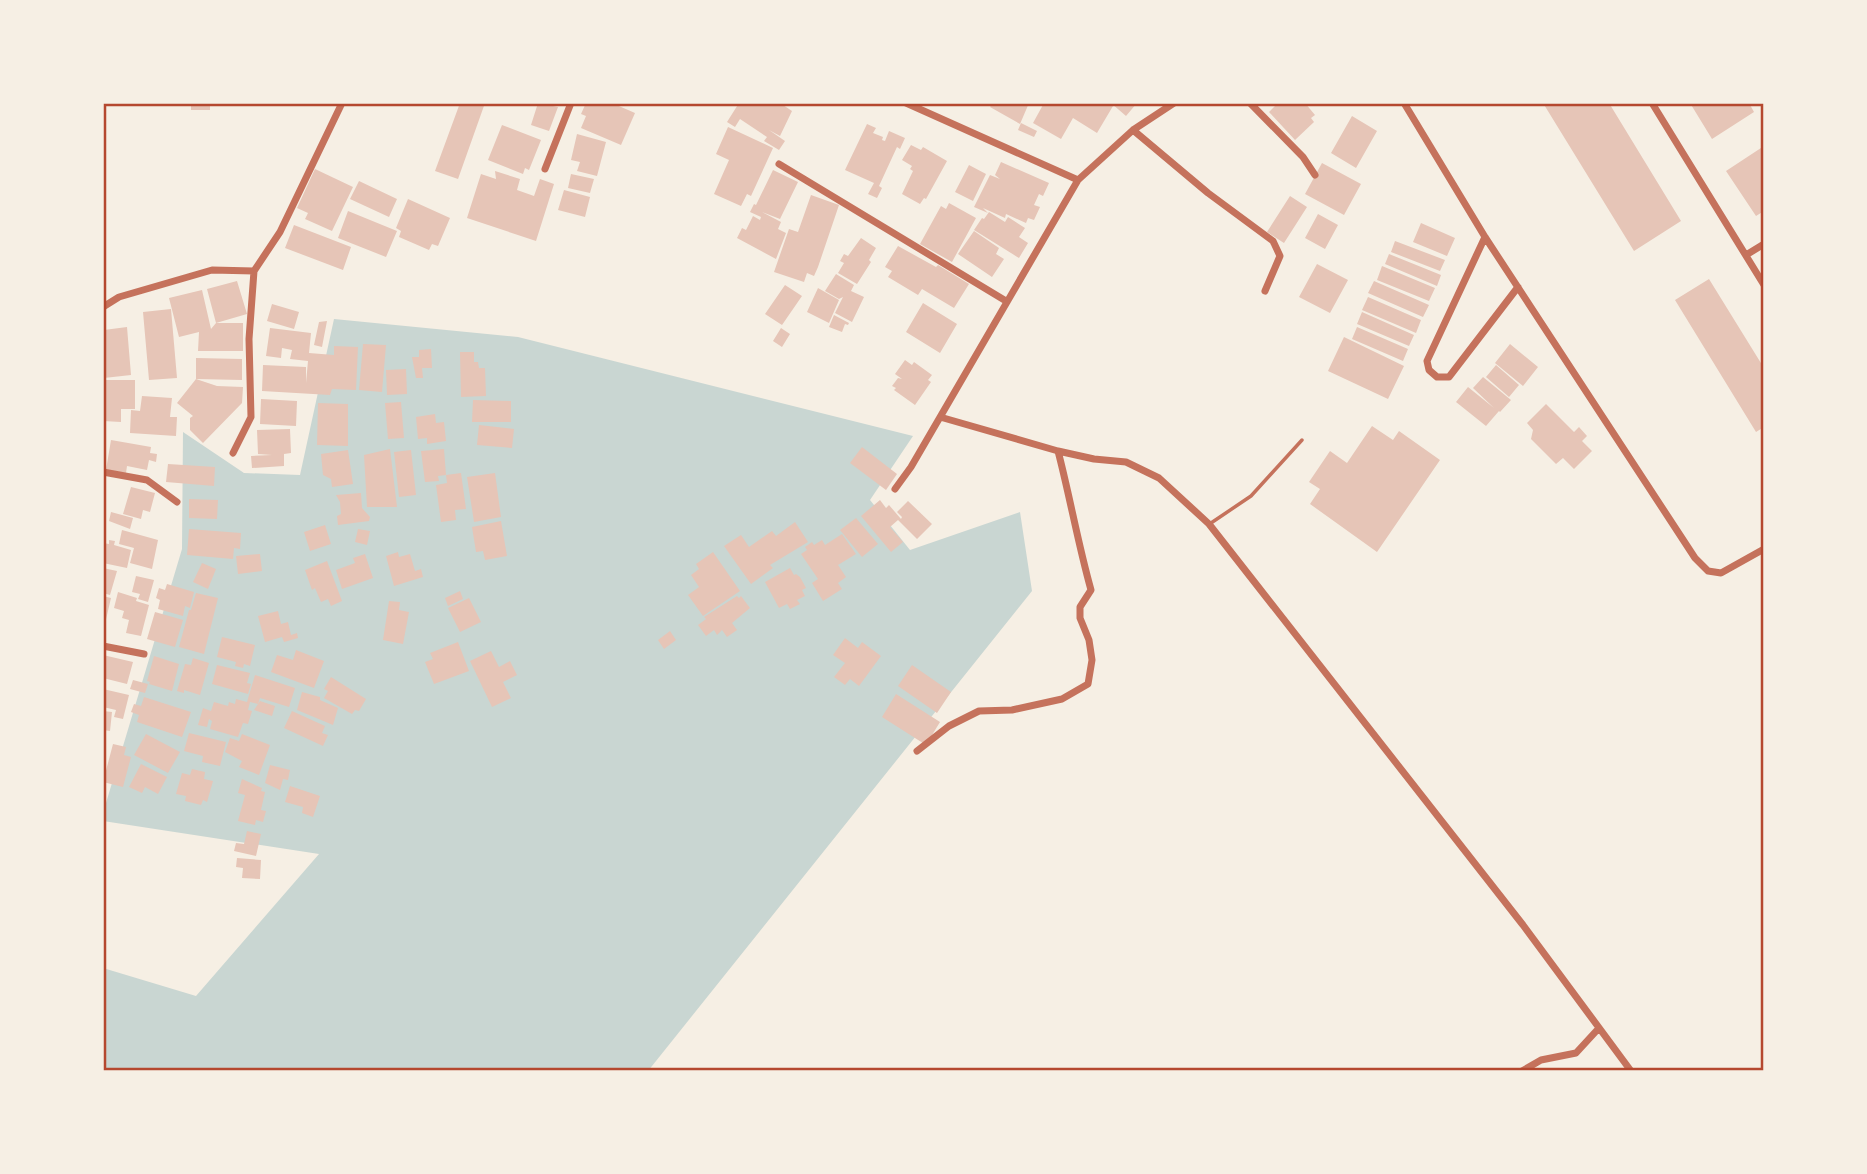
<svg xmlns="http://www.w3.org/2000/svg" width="1867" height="1174" font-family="'Noto Serif',serif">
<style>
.water{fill:#c9d6d2}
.building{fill:#e6c5b7}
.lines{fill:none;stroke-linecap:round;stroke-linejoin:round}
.service{stroke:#c5725c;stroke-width:3.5}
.minor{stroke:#c5725c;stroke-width:7}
.neatline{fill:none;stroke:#b5482f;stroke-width:2.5}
</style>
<rect width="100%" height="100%" fill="#f6efe4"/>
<path class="water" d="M334,319l184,18 395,99 -43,64 40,50 110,-38 12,79 -384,480h-545v-103l93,28 123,-142 -216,-33v-8l79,-264 1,-117 61,41 56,2z"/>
<path class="building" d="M191,103h19v7h-19z
M460,103h25l-27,76 -23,-8z
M538,103l20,4 -9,24 -18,-6z
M586,103h26l23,10 -14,32 -40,-17 5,-12 -5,-2z
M739,103h41l12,8 -12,25 -11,-6 16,11 -6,9 -15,-9 3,-4 -27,-18 -5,8 -8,-5z
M993,103h36l-9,21 -30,-17z
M1044,103l6,2 1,-2h56l6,3 -16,27 -24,-15 -12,21 -28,-16z
M1111,103h26l-11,13z
M1278,103h27l10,12 -4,3 3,4 -19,18 -26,-28z
M1543,103h66l72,118 -47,30z
M1690,103h59l5,9 -42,27z
M1352,116l25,15 -21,37 -25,-15z
M1021,123l16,8 -3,6 -16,-7z
M867,124l9,4 -3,5 10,4 -1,3 3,1 4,-10 16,7 -5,11 -3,-2 -18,39 3,2 -5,10 -9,-4 6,-11 -29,-13z
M502,125l39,15 -12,30 -4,-2 -2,6 -35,-14z
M728,127l45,21 -22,48 -4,-2 -6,12 -27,-12 15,-34 -13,-6z
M577,134l29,8 -9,34 -20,-5 3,-9 -9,-2z
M911,145l10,5 2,-3 24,14 -21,38 -2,-1 -4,6 -18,-10 11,-23 -3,-2 2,-3 -10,-6z
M1764,146v65l-8,5 -30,-45z
M1001,162l48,21 -6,13 -4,-2 -5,11 6,2 -6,13 -6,-2 -2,5 -20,-9 -1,4 -22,-10 5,5 -14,-6 16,-32 10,4 -5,-4z
M1322,163l39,21 -17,31 -39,-21z
M969,165l17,9 -13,27 -18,-9z
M315,169l38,18 -21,44 -27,-12 3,-6 -11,-5z
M773,170l25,12 -18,37 -18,-7 19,10 -3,7 8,4 -10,26 -39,-21 5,-10 4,2 7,-14 7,4 1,-3 -11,-5 4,-8 2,1z
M495,171l25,8 -3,11 17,6 6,-17 14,5 -18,57 -69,-23 14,-44 15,5z
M571,174l23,5 -4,14 -22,-5z
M359,181l38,18 -8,18 -39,-18z
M564,190l26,7 -5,20 -27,-7z
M811,195l28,10 -21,62 -4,9 -7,-3 -3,9 -30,-10 15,-43 9,3z
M1290,196l17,11 -23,36 -17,-11z
M408,199l42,19 -12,28 -6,-2 -3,6 -30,-13 2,-6 -5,-3z
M949,203l27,15 -24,44 -32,-18 21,-38 5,3z
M348,211l49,20 -11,26 -48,-19z
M989,212l16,10 3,-5 17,11 -6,9 9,6 -9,15 -45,-28 8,-12 2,1z
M1318,214l20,11 -13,24 -20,-11z
M1421,223l34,15 -8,18 -34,-14z
M294,225l57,22 -8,23 -58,-22z
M974,231l25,17 -3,6 8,5 -12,18 -34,-23z
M861,238l15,10 -7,12 2,2 -14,22 -19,-11 6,-10 -4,-2 4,-7 4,2z
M1395,241l50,19 -5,11 -49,-19z
M898,246l38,21 2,-2 31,19 -15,24 -32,-19 -4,6 -30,-18 4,-6 -7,-4z
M1389,254l52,21 -4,11 -52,-22z
M1317,264l31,16 -18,33 -31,-16z
M1382,266l53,22 -6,13 -52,-21z
M836,274l18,11 -3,6 13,6 -12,25 -17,-9 8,-16 -4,2 -14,-8z
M1709,279l55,89v59l-8,5 -81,-132z
M237,281l10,33 -31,9 -9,-34z
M1374,281l55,24 -6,12 -55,-24z
M785,285l17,11 -20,29 -17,-11z
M818,288l21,12 -10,23 -22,-11z
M202,290l9,39 5,-6h27v28h-45l1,-19 -20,5 -10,-39z
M1368,297l53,23 -5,13 -54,-23z
M923,303l34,21 -17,29 -34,-21z
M272,304l27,8 -5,17 -27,-8z
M171,309l6,69 -28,2 -6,-68z
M1362,312l52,23 -5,11 -52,-22z
M834,315l15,8 -1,2 -3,-1 -3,8 -13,-5z
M327,321l-5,26 -8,-2 5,-23z
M127,327l4,48 -27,3v-48z
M1357,327l51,22 -5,12 -51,-22z
M270,328l41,5 -2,20 25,2v-9l24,1 -2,43 -24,-1 -2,6 -68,-4 1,-26 43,2v16l2,-22 -18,-2 2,-9 -10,-2 -1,10 -15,-2z
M781,328l9,6 -8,13 -9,-6z
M1344,337l60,29 -16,33 -60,-28z
M363,344l23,1 -4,47 -23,-2z
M1510,344l28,23 -15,19 -28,-23z
M431,349l1,19h-10l1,10h-7l-4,-21h7v-7z
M460,352h14v10h4l1,6h6l1,28 -25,1z
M196,358l46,1v21l-46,-1 21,7 26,1 -1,16 -39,40 -13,-13v-12l3,-2 -16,-13 19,-24z
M905,360l7,5 2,-3 18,13 -4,5 3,2 -16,23 -21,-15 2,-2 -4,-2 6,-8 4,1 -7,-5z
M1496,365l23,20 -10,12 -23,-20z
M406,369l1,25 -20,1 -1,-25z
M1483,377l28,23 -11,12 -1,-1 -13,15 -30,-24 12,-15 26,21 -21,-20z
M103,380h32v29h-14v13l-18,-1z
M142,396l30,2 -2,19h7l-1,19 -46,-3 1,-23 9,1z
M261,399l36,2 -1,25 -36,-2z
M473,400l38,1v21h-39z
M401,402l3,36 -16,1 -3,-36z
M318,403l30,1v42l-31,-1z
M1546,404l28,28 5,-5 8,9 -5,5 10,10 -18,18 -11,-11 -7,6 -25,-25 2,-9 -6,-7z
M435,414l1,9 8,-1 2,19 -19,3v-6l-9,1 -2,-22z
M479,425l35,4 -2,19 -35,-3z
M1372,426l21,14 6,-9 41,29 -63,92 -67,-48 10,-15 -11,-7 21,-31 17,12z
M290,429l1,24 -7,1v12l-32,2 -1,-12 21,-1 -14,-1 -1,-24z
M111,440l40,7 -1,6 7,1 -1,8 -7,-2 -2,10 -20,-4 -1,7 -20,-3z
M862,447l35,27 -11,16 -36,-27z
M390,449l7,58h-30l-3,-52z
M444,449l2,26 -8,1 1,5 -14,1 -4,-31z
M348,450l5,34 -21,3 -1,-8 -8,-4 -2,-21z
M411,450l5,45 -17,2 -5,-45z
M168,464l47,3 -1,19 -48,-4z
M461,473l5,36 -11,1 1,10 -15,2 -5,-37 11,-2 -1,-8z
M495,473l6,44 -27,5 -7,-45z
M131,487l24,6 -5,19 -7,-2 -2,9 -18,-5z
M361,493l1,15 8,9 -1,4 -31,4 -1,-9 4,-2 -1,-12 -4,-7z
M189,499l29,1 -1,19 -28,-1z
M880,500l6,8 3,-3 12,14 1,-2 -5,-5 11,-11 24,23 -15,15 -19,-19 -8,7 13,15 -12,10 -30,-36z
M111,512l22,6 -3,11 -21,-8z
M856,518l22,26 -16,13 -22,-27z
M501,521l6,35 -22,4 -2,-9 -7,1 -4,-25z
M795,522l13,20 -38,23 3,3 -22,16 -27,-38 17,-11 8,12 23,-16 4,5z
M325,525l6,19 -21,7 -6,-19z
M189,529l52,4 -1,16 -6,-1 -1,11 -46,-4z
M358,529l12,2 -3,14 -12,-3z
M122,530l36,10 -6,29 -22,-6 4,-15 -15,-4z
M842,534l14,20 -18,11 8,12 -8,6 4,6 -19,12 -11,-18 6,-4 -17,-25 6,-4 -2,-3 7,-5 2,3 8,-5 3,5z
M109,540l6,1 -1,4 17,5 -4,18 -24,-5v-20l6,1z
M398,552l1,5 11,-3 5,17 6,-2 2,8 -29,9 -8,-30z
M713,552l27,39 -37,25 -15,-21 11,-8 -8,-12 8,-6 -3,-5z
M260,554l2,17 -24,3 -2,-18z
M365,554l8,24 -31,11 -6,-19 19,-7 -2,-5z
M327,561l15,40 -11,5 -3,-7 -7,3 -6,-14 -3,2 -7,-20z
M202,563l14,6 -8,20 -15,-7z
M103,568l14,3 -7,24 -7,-2z
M790,568l4,7 2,-1 4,3 6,11 -4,2 3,6 -8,4 3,4 -10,5 -3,-5 -8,4 -14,-26z
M136,576l18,4 -6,22 -10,-3 2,-5 -8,-2z
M167,584l27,8 -4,16 -5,-2 -2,10 -25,-7 2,-9 -4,-2 3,-10 6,2z
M460,591l3,8 -15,7 -3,-8z
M118,592l19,6 -1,3 13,4 -8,31 -15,-3 3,-13 -7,-2 2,-7 -10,-3z
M196,593l22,5 -14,56 -25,-7 10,-37h2z
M103,596l8,2 -7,30h-1z
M737,596l2,2 2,-2 9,12 -18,15 5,7 -10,7 -5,-7 -5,5 -3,-5 -8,6 -8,-11 8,-6 -2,-2z
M469,598l12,24 -21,10 -12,-24z
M389,601l11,1 -1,8 10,2 -6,32 -20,-4z
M278,611l3,13 7,-2 3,13 6,-2 1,5 -14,4 -2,-5 -17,5 -7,-26z
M155,612l28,8 -8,27 -28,-8z
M670,631l6,9 -12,9 -6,-9z
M222,637l33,8 -5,21 -6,-2 -1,4 -8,-2 1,-4 -19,-5z
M845,638l13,10 4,-6 19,14 -22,30 -9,-7 -5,6 -11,-8 11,-14 -12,-8z
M458,642l11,29 -35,13 -9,-22 8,-3 -3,-6z
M296,650l28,11 -10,27 -43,-16 6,-17 16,5z
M491,651l8,16 11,-6 7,14 -14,7 8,16 -19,9 -22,-46z
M103,655l30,7 -6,22 -24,-6z
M154,656l25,8 -7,27 -23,-7 1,-2 -3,-1z
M193,658l16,5 -9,32 -16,-5v3l-7,-2 8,-27 6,1z
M217,665l33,8 -3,10 4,1 -3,10 -36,-10z
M912,665l39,27 -14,21 -39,-27z
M255,675l40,13 -6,19 -29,-9 -2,6 -8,-2 -2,8 4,1 -4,13 -5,-1 -5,14 -28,-8 2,-8 -3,-2 -2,8 -9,-2 5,-17 8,3 3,-9 14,4 1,-4 6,2 1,-5 11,3z
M331,677l35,22 -7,12 -4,-1 -3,4 -28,-16 4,-7 -4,-2z
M133,680l15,4 -3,9 -15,-4z
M103,689l26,6 -6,24 -9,-2 2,-7 -13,-3z
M302,692l18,5v3l18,8 -5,17 -36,-15z
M896,694l44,28 -14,23 -44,-28z
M144,697l47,15 -9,25 -45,-15 2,-7 -8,-3 3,-8 7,2z
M260,701l15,5 -3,10 -18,-6z
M103,711l9,1 -2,19 -7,-1z
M292,711l33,15 -3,7 6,2 -5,11 -39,-18z
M189,733l37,9 -6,24 -18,-4 1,-6 -19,-5z
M146,734l34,18 -12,21 -34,-18z
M242,734l28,11 -11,30 -20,-8 3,-6 -17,-9 5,-14 9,3z
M113,744l13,3 -2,8 7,2 -8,30 -20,-5z
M141,764l26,13 -9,17 -13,-7 -3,6 -13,-6z
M270,765l20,5 -2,10 -5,-1 -3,11 -15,-7z
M192,769l13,3 -1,7 9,2 -6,21 -4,-2 -2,5 -16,-4 1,-5 -10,-2 6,-21 8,2z
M242,779l20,9 -1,3 4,1 -4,18 5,1 -3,11 -7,-2 -1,5 -17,-4 7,-26 -7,-2z
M290,786l30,10 -7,21 -11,-4 1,-6 -18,-5z
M247,831l14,3 -5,22 -22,-5 2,-8 8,1z
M237,858l24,2 -1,19 -18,-1 1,-10 -7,-1z"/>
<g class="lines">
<path class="service" d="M1211,523l40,-27 51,-56"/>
<path class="minor" d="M906,103l172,77
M1250,103l53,54 12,18
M1404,103l81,134 210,321 13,13 13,2 43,-24
M1652,103l112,182
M1133,130l75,63 65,48 7,15 -15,35
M779,164l227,137
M545,169l26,-66
M1485,237l-58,124 2,9 8,7h12l69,-90
M1746,255l18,-11
M103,307l16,-10 93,-27 42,1
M940,417l118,34 36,8 32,3 33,16 50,46 314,401 108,146
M233,453l18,-36 -2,-78 5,-68 26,-39 62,-129
M103,472l44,8 30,22
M895,489l16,-22 167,-287 55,-50 41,-27
M103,646l41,8
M917,751l32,-25 30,-15 33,-1 50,-11 26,-15 4,-24 -3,-20 -9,-22v-11l11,-17c-13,-46 -21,-93 -33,-139
M1522,1071l19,-11 35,-7 23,-25"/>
</g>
<rect width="1867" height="1174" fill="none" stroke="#f6efe4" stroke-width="210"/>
<rect x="105" y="105" width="1657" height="964" class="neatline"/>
</svg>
